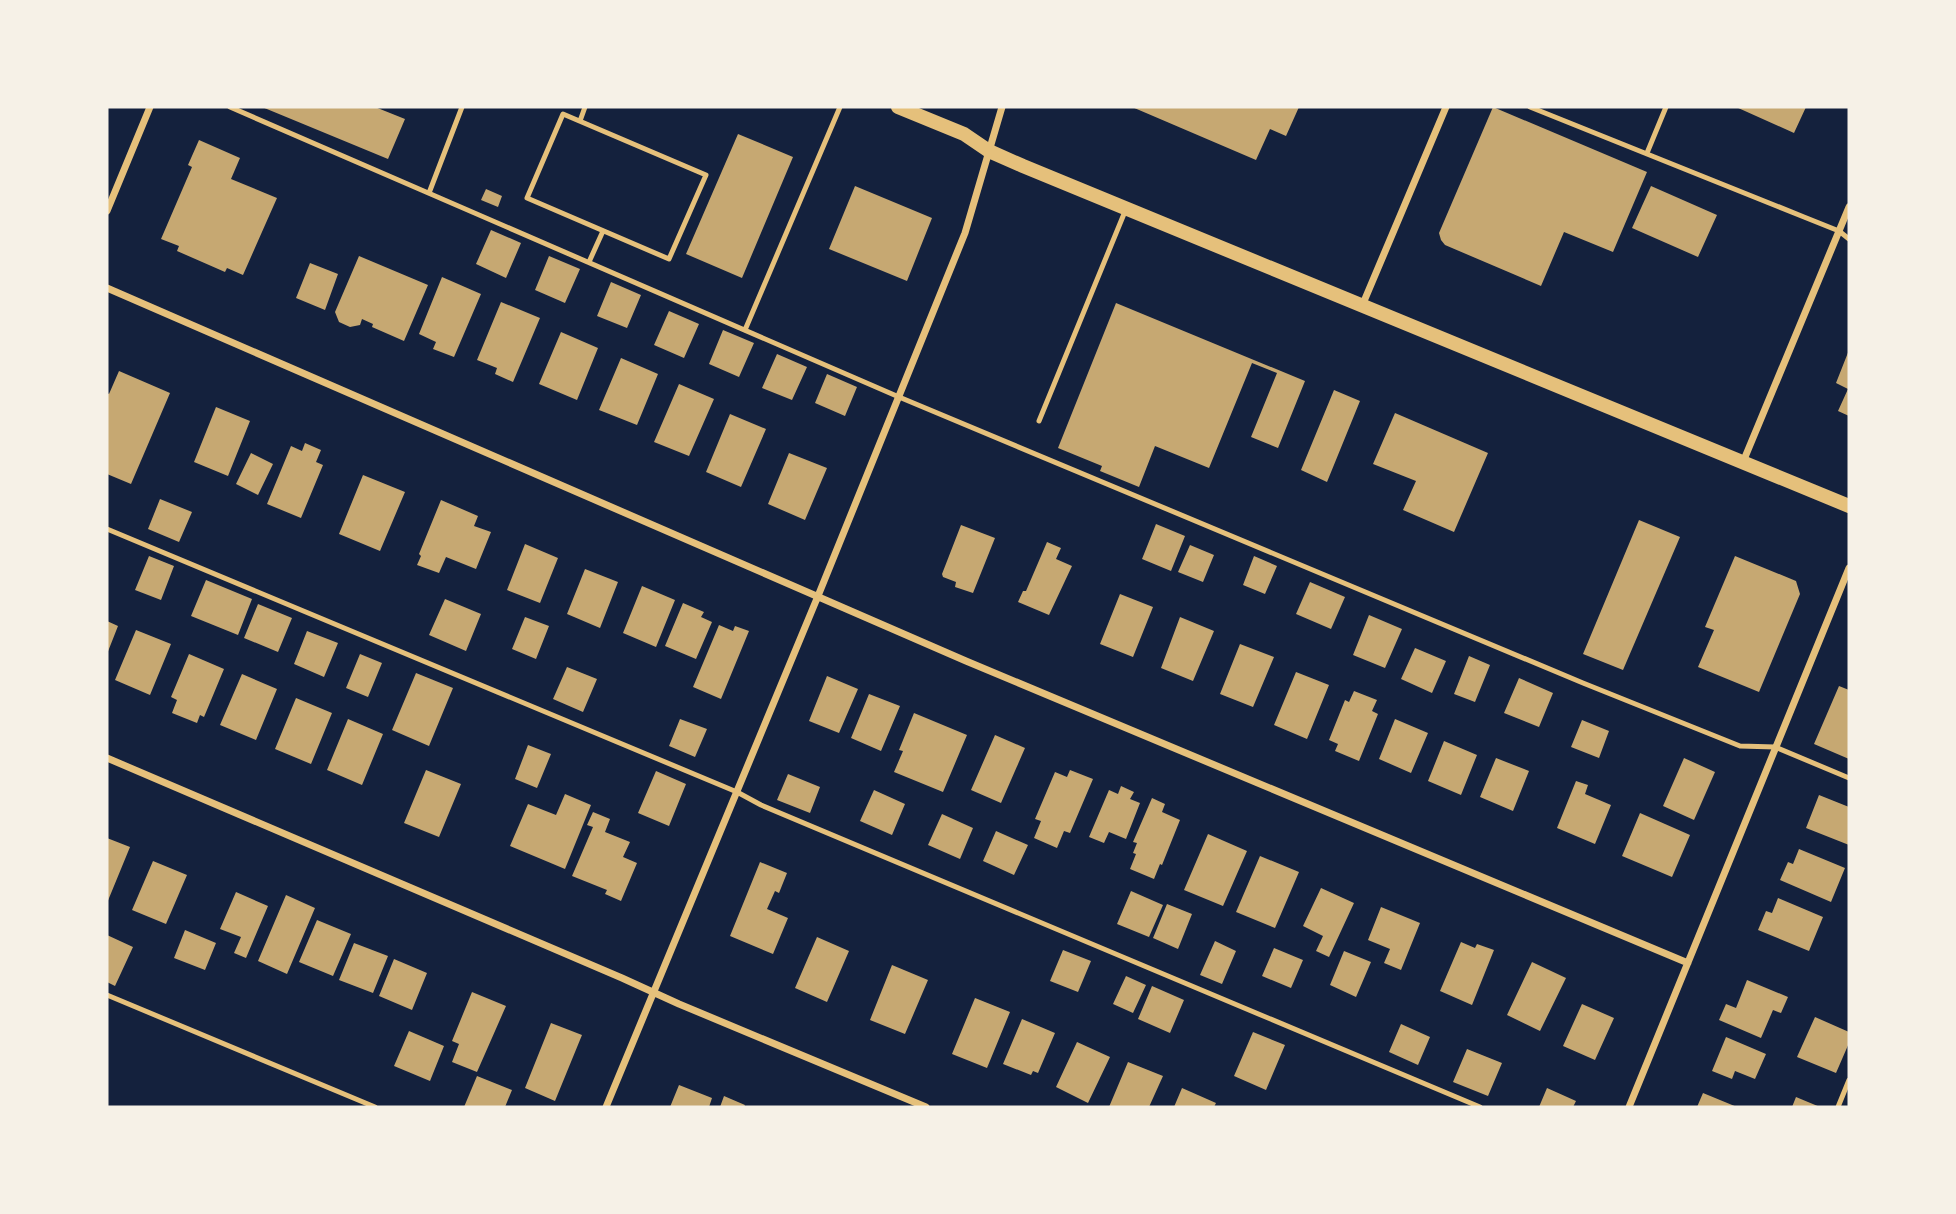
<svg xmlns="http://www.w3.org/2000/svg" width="1956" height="1214" font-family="Georgia,serif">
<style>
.building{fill:#c6a872}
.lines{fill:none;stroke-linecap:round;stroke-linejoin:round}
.service{stroke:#e5c07b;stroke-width:5}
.minor{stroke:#e5c07b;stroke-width:7}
.secondary{stroke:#e5c07b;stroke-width:14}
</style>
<rect width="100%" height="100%" fill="#14213d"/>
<path class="building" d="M262,107h113l30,12 -17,40z
M1132,107h167l-13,29 -16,-7 -14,31z
M1493,107l154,65 -34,80 -49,-20 -23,54 -96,-41 -4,-5 -2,-7z
M1736,107h70l-12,26z
M738,134l55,23 -51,121 -56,-24z
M199,140l41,18 -9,21 46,19 -34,77 -16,-7 -2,4 -48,-21 2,-5 -18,-7 31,-72 -4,-2z
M855,186l77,32 -25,63 -78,-32z
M1651,186l66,29 -19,42 -66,-29z
M486,189l16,7 -4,11 -17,-7z
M491,230l30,13 -15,35 -30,-14z
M359,256l69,29 -24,56 -32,-14 1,-3 -11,-5 -2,6 -10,2 -11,-5 -4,-10z
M549,256l31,13 -15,34 -30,-13z
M310,263l28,11 -13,36 -29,-12z
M442,277l39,17 -27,63 -21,-8 3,-7 -17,-8z
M611,282l30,13 -14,33 -30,-12z
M501,302l39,16 -27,64 -18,-8 2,-6 -20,-8z
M1116,303l189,78 -27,67 -27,-11 26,-64 -25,-10 -43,105 -54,-22 -16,41 -39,-16 2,-5 -44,-18z
M669,311l30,13 -15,34 -30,-13z
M723,330l31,13 -15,34 -30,-13z
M561,332l37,16 -21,52 -38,-16z
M1849,350v66l-11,-5 10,-22 -12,-6z
M777,354l30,13 -15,33 -30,-12z
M621,358l37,16 -21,51 -38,-15z
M119,371l51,22 -39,91 -24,-10v-81l2,1z
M827,374l30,13 -12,29 -30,-13z
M679,384l35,15 -25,57 -35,-14z
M1334,390l26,11 -33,81 -26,-12z
M216,407l34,14 -22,55 -34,-14z
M1395,413l93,40 -34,79 -51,-22 13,-29 -43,-17z
M730,414l36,15 -25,58 -35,-15z
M305,443l16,7 -5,12 7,3 -22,53 -34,-14 24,-58 11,5z
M251,453l22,11 -15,31 -22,-11z
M789,453l38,15 -22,52 -37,-16z
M363,475l42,17 -25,59 -41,-17z
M160,499l32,13 -13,30 -31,-13z
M441,500l37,16 -4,10 17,6 -15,37 -30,-12 -7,16 -22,-8 4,-9 -2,-2z
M1639,520l41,17 -57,133 -40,-16z
M1156,524l29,12 -14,35 -29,-12z
M961,525l34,13 -22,55 -18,-6 1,-5 -13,-5 -1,-3z
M1047,542l14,6 -5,11 16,7 -23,49 -31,-13 5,-11h3z
M525,544l33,14 -18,45 -33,-13z
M1190,545l24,10 -11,27 -25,-10z
M149,556l25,10 -13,34 -26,-10z
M1254,556l23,10 -12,28 -22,-9z
M1735,556l61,25 4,13 -41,98 -61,-25 16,-37 -9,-3z
M585,569l33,13 -18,46 -33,-14z
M206,580l46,19 -14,36 -47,-19z
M1310,582l35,15 -14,32 -35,-15z
M642,586l33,14 -19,47 -33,-14z
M1120,594l33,13 -20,50 -33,-13z
M445,599l36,15 -15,37 -37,-16z
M683,603l21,9 -3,5 11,5 -16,37 -31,-13z
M258,604l34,14 -14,34 -34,-14z
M1369,615l33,14 -17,39 -32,-13z
M525,617l24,9 -13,33 -24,-10z
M1180,617l34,14 -21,50 -32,-13z
M107,621l11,5 -11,28z
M719,625l14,6 2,-5 14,5 -28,68 -28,-12z
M136,630l35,14 -21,51 -35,-15z
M307,631l31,12 -14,34 -30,-13z
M1240,644l34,13 -21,50 -33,-13z
M1415,648l31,13 -14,32 -31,-14z
M189,654l35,15 -20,48 -4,-2 -3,8 -25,-10 5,-13 -6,-3z
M360,654l22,9 -14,34 -22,-9z
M1469,656l21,9 -15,37 -21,-8z
M567,667l30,12 -14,33 -30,-13z
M1296,672l33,13 -22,54 -33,-14z
M416,673l37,15 -24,58 -37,-16z
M242,674l35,15 -21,51 -36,-15z
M827,676l31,13 -19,44 -30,-12z
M1519,678l34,15 -14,34 -35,-14z
M1839,686l10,4v69l-35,-15z
M1354,691l23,9 -5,11 6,3 -19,47 -24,-10 3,-7 -9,-4 16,-40 4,2z
M869,694l31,12 -19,45 -30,-13z
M296,698l36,15 -21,51 -36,-15z
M914,713l53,22 -24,57 -49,-20 9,-21 -4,-1z
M348,719l35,15 -21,51 -35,-15z
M680,719l27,10 -12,28 -26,-11z
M1395,719l33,14 -17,40 -32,-14z
M1582,720l27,11 -10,27 -28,-11z
M995,735l30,13 -24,55 -30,-13z
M1444,741l33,14 -16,40 -33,-14z
M528,745l23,9 -14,34 -22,-9z
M1496,758l33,13 -16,40 -33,-14z
M1684,758l31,14 -21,48 -31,-14z
M426,770l35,14 -22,53 -35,-14z
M1070,770l23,9 -23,54 -6,-2 -7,17 -23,-10 7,-17 -6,-2 20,-47 12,5z
M656,771l30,13 -17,42 -31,-13z
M788,774l32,13 -10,26 -33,-13z
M1576,781l12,4 -3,9 26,11 -16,39 -38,-16z
M1121,786l13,6 -4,7 10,4 -14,36 -17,-7 -5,11 -15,-6 20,-47 9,4z
M874,790l31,14 -13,31 -32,-14z
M565,794l26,11 -26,64 -55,-23 18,-42 28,11z
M1819,795l30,12v38l-43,-17z
M1152,798l13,6 -3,8 18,8 -18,45 -2,-1 -6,15 -24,-10 6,-15 -3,-1 4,-10 -4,-1z
M593,812l17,7 -5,13 25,10 -7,15 14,6 -16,38 -16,-7 2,-4 -35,-14 21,-49 -6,-2z
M1640,813l50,22 -18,42 -50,-21z
M942,814l31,14 -13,31 -32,-14z
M996,831l32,14 -14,30 -31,-14z
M1208,834l39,17 -24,55 -39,-16z
M107,838l23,9 -23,56z
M1799,849l46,19 -14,34 -51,-22 8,-18 5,2z
M1260,856l39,16 -24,56 -39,-16z
M153,861l34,14 -21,49 -34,-14z
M760,862l27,11 -8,20 -4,-2 -8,18 21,9 -15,36 -43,-18z
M1321,888l33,15 -25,54 -13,-6 7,-15 -20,-10z
M1131,891l32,14 -14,32 -32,-13z
M236,892l32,14 -22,52 -12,-5 7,-16 -21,-8z
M286,895l29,13 -28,66 -29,-13z
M1778,898l45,19 -14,34 -51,-21 8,-19 6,2z
M1167,904l25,10 -14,35 -25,-11z
M1381,907l39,16 -19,47 -17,-7 6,-14 -22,-9z
M317,920l34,14 -18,42 -34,-14z
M185,930l31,13 -11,27 -31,-12z
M107,935l26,12 -18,39 -8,-4z
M817,937l32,14 -22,51 -32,-14z
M1215,941l21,10 -14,33 -22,-9z
M1461,942l14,6 2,-4 17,6 -22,55 -32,-14z
M354,943l34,13 -15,37 -34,-13z
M1274,948l29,12 -12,28 -29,-12z
M1063,950l28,11 -13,31 -28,-11z
M1344,951l27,11 -15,35 -26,-12z
M394,959l33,14 -15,37 -33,-14z
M1532,962l34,16 -26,53 -33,-16z
M892,965l36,15 -23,54 -35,-14z
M1126,976l20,9 -13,28 -20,-9z
M1747,980l41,17 -7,16 -8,-3 -12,28 -42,-18 7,-16 10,4z
M1152,986l32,14 -14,33 -32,-14z
M472,992l34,14 -29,66 -25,-10 7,-18 -7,-3z
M975,998l35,14 -23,56 -35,-14z
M1582,1004l32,14 -19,42 -32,-14z
M1815,1017l34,15v11l-13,30 -39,-16z
M1022,1019l33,14 -17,40 -5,-2 -2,4 -28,-11z
M551,1023l31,12 -27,66 -30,-13z
M1401,1024l29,13 -12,28 -29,-13z
M409,1031l35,15 -14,35 -36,-15z
M1253,1032l32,13 -19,45 -32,-14z
M1726,1037l40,17 -11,25 -20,-8 -3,8 -20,-8z
M1077,1042l33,15 -22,46 -32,-16z
M1467,1049l35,14 -14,33 -35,-14z
M1128,1062l35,14 -14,31h-40z
M477,1076l35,14 -7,17h-41z
M679,1085l33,13 -3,9h-39z
M1182,1088l34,15 -2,4h-40z
M1547,1088l29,13 -3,6h-34z
M1703,1093l34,14h-40z
M724,1096l21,9 -1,2h-24z
M1796,1097l24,10h-28z"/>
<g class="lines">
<path class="service" d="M230,107l669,290 684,286 157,63 35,1 74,31
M1530,107l274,110 35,14 10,8
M563,114l143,61 -37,84 -142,-61z
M580,121l5,-14
M1647,153l19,-46
M429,193l33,-86
M589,262l14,-31
M745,330l95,-223
M1039,421l87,-212
M107,529l630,263 24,13 719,302
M107,995l268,112
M1838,1107l11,-27"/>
<path class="minor" d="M107,211l43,-104
M107,288l859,373 722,302
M1362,306l84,-199
M1743,462l106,-255
M107,758l515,220 57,26 247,103
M606,1107l212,-511 147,-363 37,-126
M1629,1107l220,-539"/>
<path class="secondary" d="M898,107l66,27 25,17 34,15 826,340"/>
</g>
<rect width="1956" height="1214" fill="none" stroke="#f6f1e7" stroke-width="217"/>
</svg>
